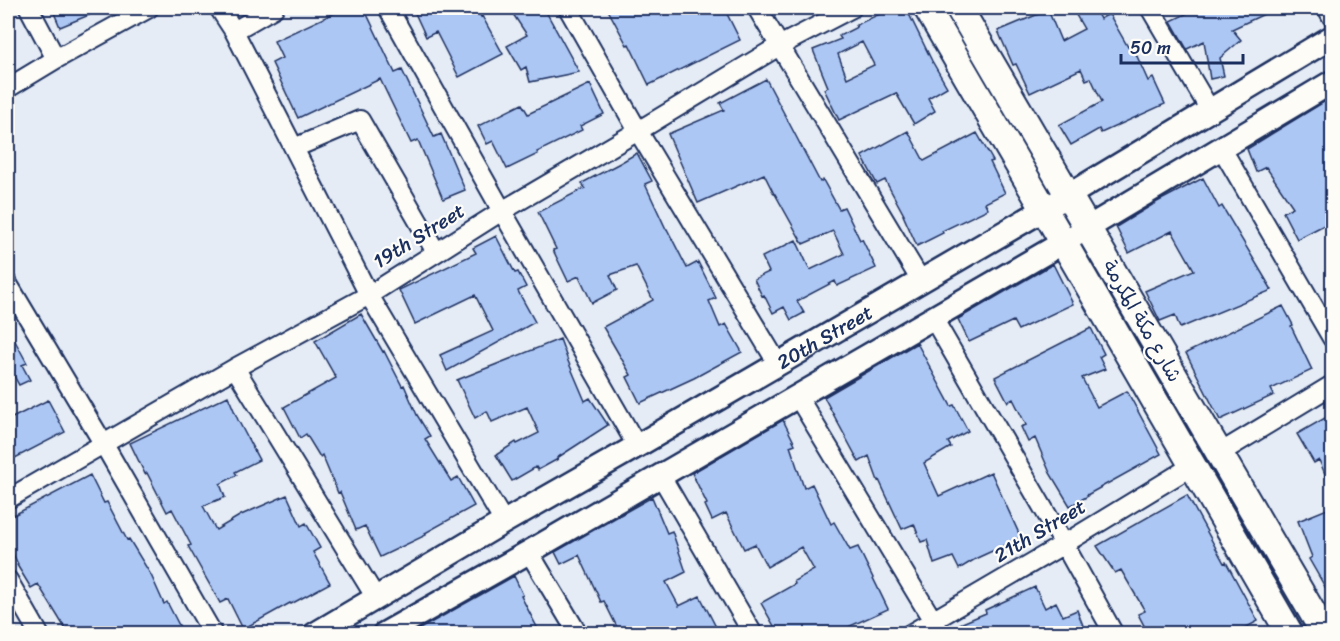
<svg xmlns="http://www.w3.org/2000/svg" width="1340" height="641" font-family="Sriracha,'Playpen Sans Arabic',sans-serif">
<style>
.building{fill:#adc7f5;stroke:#1b2f5e;stroke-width:1.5;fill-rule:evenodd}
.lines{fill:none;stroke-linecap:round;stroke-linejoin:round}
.minor-casing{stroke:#1b2f5e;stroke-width:22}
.tertiary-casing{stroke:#1b2f5e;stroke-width:27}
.secondary-casing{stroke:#1b2f5e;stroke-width:30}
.minor{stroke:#fdfcf7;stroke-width:18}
.tertiary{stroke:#fdfcf7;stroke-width:22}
.secondary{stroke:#fdfcf7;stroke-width:26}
.labels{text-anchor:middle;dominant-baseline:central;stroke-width:4.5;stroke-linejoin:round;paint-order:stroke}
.street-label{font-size:20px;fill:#1b2f5e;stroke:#fdfcf7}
</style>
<rect width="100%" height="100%" fill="#e5ecf6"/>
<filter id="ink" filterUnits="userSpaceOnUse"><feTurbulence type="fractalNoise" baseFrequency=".0167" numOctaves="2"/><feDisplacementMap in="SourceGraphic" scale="12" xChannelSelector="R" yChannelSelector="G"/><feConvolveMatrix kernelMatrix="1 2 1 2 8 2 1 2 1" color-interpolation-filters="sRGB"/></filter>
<g filter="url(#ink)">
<path class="building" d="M52,8h54l-46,19z
M345,8h19l31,65 7,-3 32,67 7,-3 24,56 -22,9 -25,-59 -7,3 -31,-64 -82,39 -26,-55 10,-5 -8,-17z
M422,8h54l5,9 1,-1 21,38 -44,23 -23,-45 -10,5 -12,-26z
M509,8h35l35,64 -49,10 -4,-15 -5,3 -14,-24 20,-11z
M607,8h117l16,32 -91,45 -20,-41 -2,1z
M892,8h14l26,53 15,26 -19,11 7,13 -21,13 -18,-31 -57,27 -15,-31 4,-2 -15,-37 28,-11 -2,-3 18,-9 -1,-2zM862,42l12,23 -27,13 -9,-24z
M1072,8h22l6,11 9,-5 19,33 4,-2 16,36 5,-3 12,26 -64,29 -2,-4 -28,16 -12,-20 43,-23 -11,-24 -5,2 -5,-11 -51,24 -14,-29 -3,1 -15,-34 50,-21 13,31 23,-12z
M1198,8h79l-45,21 9,11 -21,18 4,18 -14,3 -6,-38 -17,8 -16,-28z
M766,79l54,103 3,-2 16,29 5,-2 16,33 2,-1 14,29 -39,18 -2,-5 -38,20 7,12 -13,7 -7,-13 -11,6 -9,-18 -2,1 -8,-17 15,-7 -7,-15 34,-17 14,30 34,-16 -11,-23 -30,13 -28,-50h-1l-10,-20 -66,29 -30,-69 56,-24 -4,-7z
M590,84l14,30 -24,12 2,4 -45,22 1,2 -31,15 -14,-28 -6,3 -9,-18 44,-22 6,10z
M1332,97v124l-35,18 -14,-27 10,-5 -27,-40 -10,5 -9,-23z
M908,131l16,30 53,-28 16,28 -3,1 15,31 -20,10 3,6 -46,22 1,2 -26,13 -14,-31h1l-19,-35 -8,4 -15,-28z
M637,153l15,28 -7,3 21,45h1l20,39 11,-6 18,36 -7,3 11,26 6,-3 16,28 -48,26 -54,25 -13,-26 4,-2 -28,-48 50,-27 -17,-34 -26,9 7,15 -25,13 -13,-27 -11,5 -15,-31 3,-1 -18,-37 47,-24 -3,-5 38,-20z
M1203,178l16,30 3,-2 50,84 -92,38 -5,-13 -15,6 -15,-30 49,-21 -22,-39 -43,22 -13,-26 41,-25z
M496,236l19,37 3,-1 8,15 -8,4 17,31 -88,49 -7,-16 53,-24 -18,-36 -60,29 -16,-34 77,-37 -3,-5z
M1053,264l20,40 -55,26 -5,-9 -44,21 -11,-23z
M1283,306l10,19 -2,1 21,44 -41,19 3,6 -54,25 -34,-67z
M361,314l22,38 1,-1 18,35 2,-1 13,30 13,21 -5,3 26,42 7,-4 16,29 -49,27 1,2 -46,22 -15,-31 -9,4 -16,-38 -2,1 -16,-38 -2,2 -14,-23 -6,4 -16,-31 52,-29 -21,-37z
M8,328l19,35 -5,2 8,15 -11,5 -11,-20z
M1091,328l13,26 -5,3 6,12 -23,9 15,29 30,-16 34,63 -74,41 1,1 -18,10 -20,-33 -15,-35 -7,4 -7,-15 5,-2 -13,-26 -5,3 -13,-25z
M560,339l8,22 17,40 5,-3 18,27 -51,33 1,1 -20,11 -2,-3 -24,14 -16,-26 20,-13 1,2 22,-11 -12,-26 -35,15 -5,-11 -12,7 -18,-38z
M917,343l34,63 3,-1 14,26 -20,11 3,5 -27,16 15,33 52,-24 30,66 -44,20 -18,11 -6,-12 -19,7 -7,-24 -6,2 -7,-18 -12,5 -23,-49 -1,1 -9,-25 -10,6 -35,-65z
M228,396l10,24 21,40 -24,12 2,3 -17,9 5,13 -22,9 13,24 25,-15 46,-20 14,31 5,-3 14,25 -7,4 17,31 -39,21 -1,-1 -47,26 -15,-30 -8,4 -32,-57 3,-1 -19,-36 -5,3 -20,-39 -2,1 -15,-31z
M48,400l17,32 -50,26 -7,-15v-23z
M1332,414v76l-13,-30 -5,3 -17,-29z
M783,420l12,24 -5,2 14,42 8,-4 19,40 3,-2 16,28 8,-3 30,62 -53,24h-57l-17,-30 34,-19 -1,-3 20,-11 -13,-23 -34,20 -12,-23 -11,5 -18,-36 -14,7 -7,-15 2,-1 -15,-31z
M90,475l14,28 3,-1 20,38 2,-1 22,36 13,29 3,-2 16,31h-115l-30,-49 -7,4 -14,-23 1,-1 -10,-20v-26z
M1187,495l37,68 2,-1 32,59 -22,12h-88l-10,-19 7,-3 -24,-41 -6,3 -18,-27z
M652,497l15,36 5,-2 14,41 -20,10 13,24 21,-10 19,37h-99l-16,-32 -3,1 -22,-47 -18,9 -6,-12z
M1332,507v92l-23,-40 3,-2 -14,-36z
M514,576l9,19 -2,1 19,37h-123l-1,-2z
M1035,587l10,21 11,-6 7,14 14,-6 9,23h-122l-4,-9 26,-11 -1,-3z"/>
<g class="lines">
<g class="minor-casing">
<path id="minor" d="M29,8l27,51
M219,8l15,23 135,264 135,227
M388,8l114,203 135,235
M568,8l70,123 140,233
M757,8l164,273
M1150,8l60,102
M1327,8l5,9
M234,31l40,-23
M8,88l48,-29 93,-51
M294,148l66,-28 76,132
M1222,149l110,189
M8,284l95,159 110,191
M933,318l131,226 50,90
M235,368l141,230
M798,397l143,237
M1220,453l112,-68
M661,476l92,158
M8,499l227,-131 134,-73 133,-84 136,-80 141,-85 73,-38
M529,552l49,82
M8,580l31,54
M910,634l154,-90 128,-78"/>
</g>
<g class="tertiary-casing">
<g id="tertiary">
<path id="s1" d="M315,634l189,-112 133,-76 432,-251 263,-158"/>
<path d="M384,634l145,-82 535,-310 268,-160"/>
</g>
</g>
<g class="secondary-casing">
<path id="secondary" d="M927,8c122,208 241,417 363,626
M959,8l366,626"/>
</g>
<use href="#minor" class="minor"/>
<use href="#tertiary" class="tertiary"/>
<use href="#secondary" class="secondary"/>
</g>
</g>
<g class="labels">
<g class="street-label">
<text transform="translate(419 236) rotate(-32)">19th Street</text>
<text transform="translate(1142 321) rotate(60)">شارع مكة المكرمة</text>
<text stroke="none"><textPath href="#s1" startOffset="590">20th Street</textPath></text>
<text transform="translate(1040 531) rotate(-31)">21th Street</text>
</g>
</g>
<rect width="1340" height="641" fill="none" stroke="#fdfcf7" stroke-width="30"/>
<rect x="15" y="15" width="1310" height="611" fill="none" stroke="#1b2f5e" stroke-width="2" filter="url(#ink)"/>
<path d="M1121 54v9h122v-9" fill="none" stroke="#1b2f5e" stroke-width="3"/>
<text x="1130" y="54" font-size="18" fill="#1b2f5e" stroke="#fdfcf7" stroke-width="4.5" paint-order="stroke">50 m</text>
</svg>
